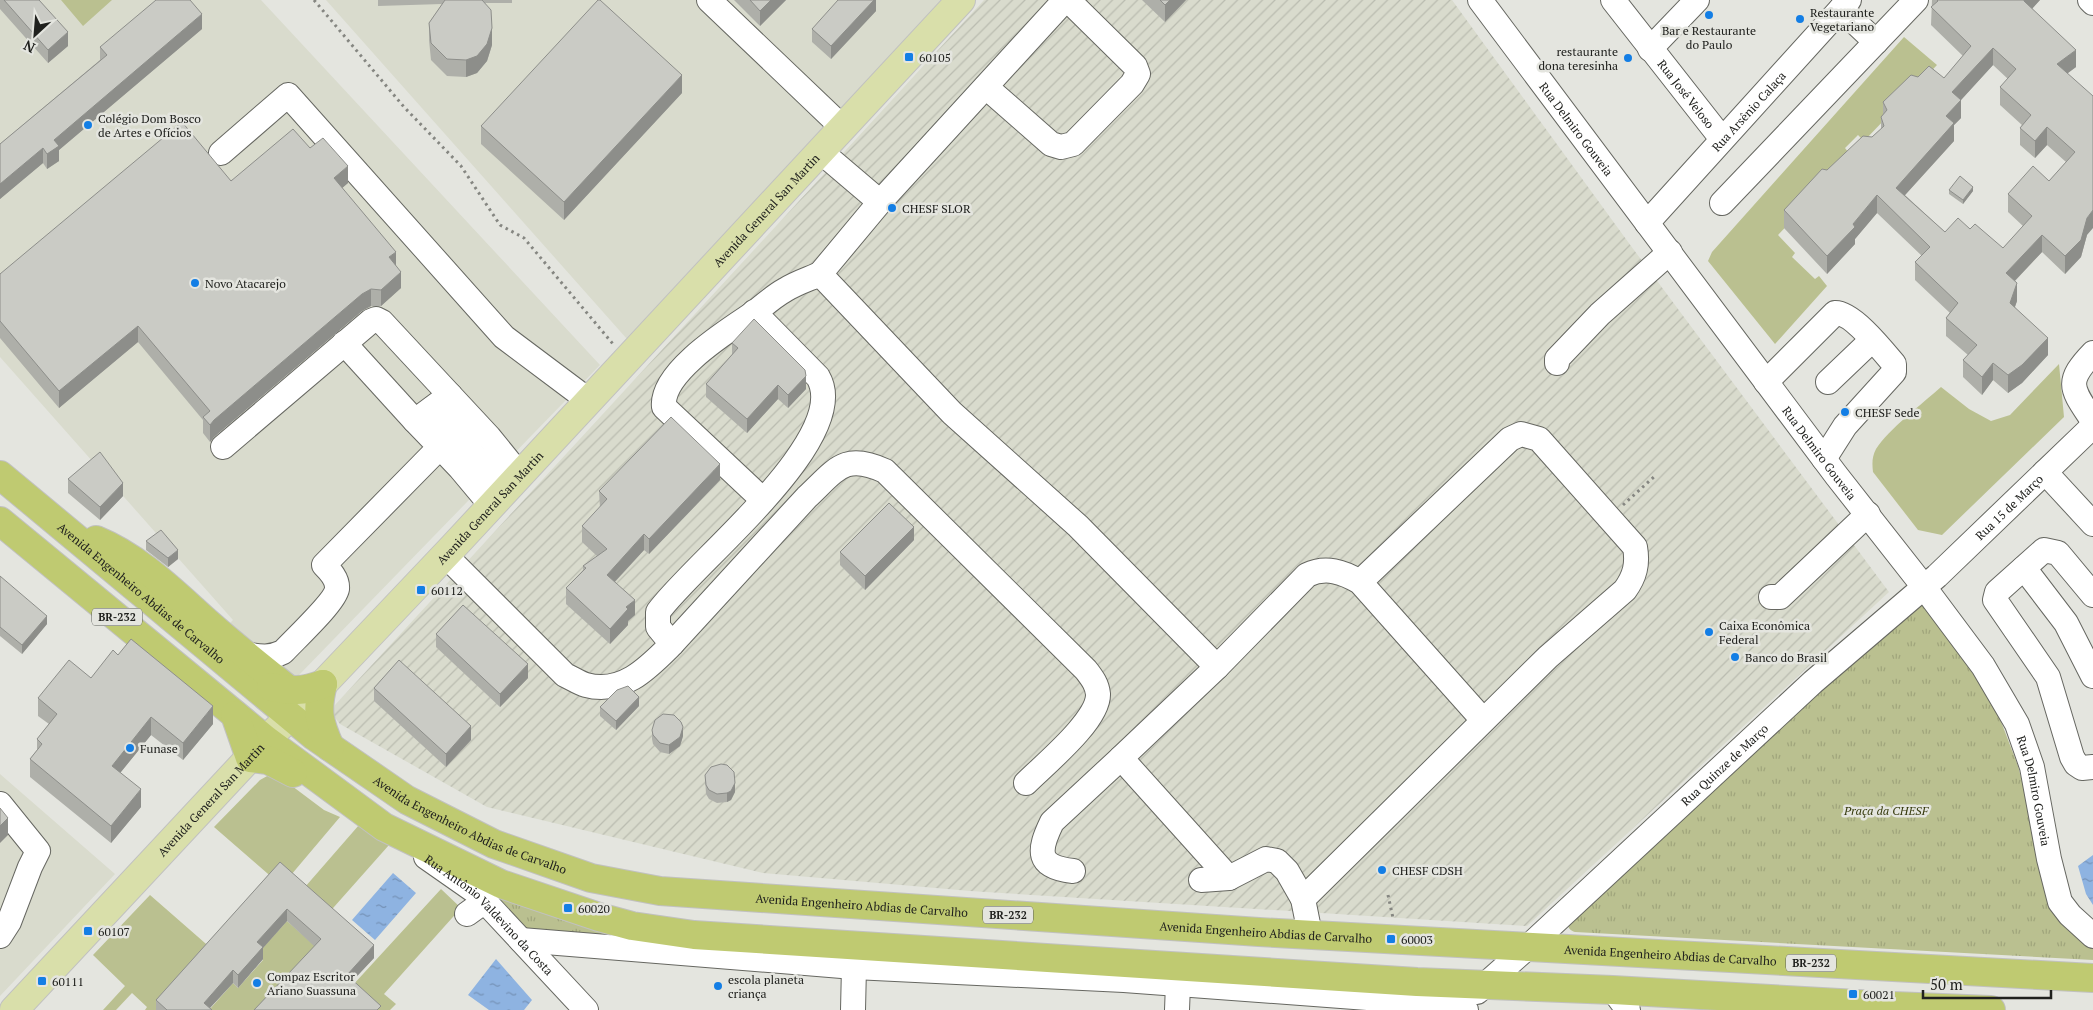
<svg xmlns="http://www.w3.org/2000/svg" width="2093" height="1010" font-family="'PT Serif',serif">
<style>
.built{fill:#d9dbcd}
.industrial{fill:url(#industrial-furrows)}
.green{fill:#bac090}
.park{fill:url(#park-tufts)}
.water{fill:url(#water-ripples)}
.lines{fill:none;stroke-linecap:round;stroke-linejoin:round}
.minor-casing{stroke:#666761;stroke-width:26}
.major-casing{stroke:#c1c1c0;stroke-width:30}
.highway-casing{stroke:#c1c1c0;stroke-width:30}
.path{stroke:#858681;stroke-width:3;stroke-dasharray:2.5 4;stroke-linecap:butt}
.minor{stroke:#fff;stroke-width:24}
.major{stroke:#d9dfaa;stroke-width:28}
.highway{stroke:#bfca71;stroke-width:28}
.wall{fill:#aeafa9;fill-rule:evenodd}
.shaded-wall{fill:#8d8e8a}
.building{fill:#cacbc5;stroke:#8d8e8a;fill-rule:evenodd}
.poi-dot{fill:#137ee5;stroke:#e4e5df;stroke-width:2}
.labels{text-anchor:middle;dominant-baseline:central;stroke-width:5;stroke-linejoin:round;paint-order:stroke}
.shield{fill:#e4e5df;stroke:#5b5c58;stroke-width:1}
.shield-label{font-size:11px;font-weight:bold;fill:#20211e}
.poi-label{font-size:12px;fill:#20211e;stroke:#e4e5df;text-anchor:start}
.street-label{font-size:12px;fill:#20211e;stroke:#e4e5df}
.park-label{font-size:12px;font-style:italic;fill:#363a0d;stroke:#e4e5df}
</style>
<defs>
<pattern id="industrial-furrows" width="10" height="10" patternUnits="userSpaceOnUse" patternTransform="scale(1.25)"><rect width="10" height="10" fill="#d9dbcd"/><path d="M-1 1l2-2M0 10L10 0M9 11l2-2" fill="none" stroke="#babcb0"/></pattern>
<pattern id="park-tufts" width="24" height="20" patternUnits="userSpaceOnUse" patternTransform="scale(1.25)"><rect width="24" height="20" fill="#bac090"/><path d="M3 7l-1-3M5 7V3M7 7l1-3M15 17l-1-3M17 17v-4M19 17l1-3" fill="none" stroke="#a0a57c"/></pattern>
<pattern id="water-ripples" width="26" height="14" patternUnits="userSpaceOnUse" patternTransform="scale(1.25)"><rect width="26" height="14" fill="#8eb3e1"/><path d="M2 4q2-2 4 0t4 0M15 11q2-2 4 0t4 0" fill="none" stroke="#7491b6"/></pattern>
</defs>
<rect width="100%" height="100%" fill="#e4e5df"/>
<path class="built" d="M0,0h261l339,365 -301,310 -8,2 -64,-51 6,-6 -233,-263z
M326,0h617l-316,339z
M0,774l115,100 -115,122z"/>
<path class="industrial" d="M984,0h468l179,246 258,346 -362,334 -557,-35 -207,-18 -276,-66 -147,-83 -8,-10 3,-9z"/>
<path class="green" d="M61,0h51l-29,26z
M1904,37l33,28 -73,76 -6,-6 -13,13 7,9 -74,78 17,18 -3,4 23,22 4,-3 8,10 -52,58 -67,-83 4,-9z
M2059,364l5,53 -122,118 -24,-5 -45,-58c-1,-9 -1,-15 3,-23 13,-20 46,-45 65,-62l28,22 22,12 19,-6z
M269,775l15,5 40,30 16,7 -49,58 14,12 54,-62 13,5 17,15 -63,71 -51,-36 -61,-53 46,-47z
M441,889l20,19 -77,86 12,10 -6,6h-13l-25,-24z
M150,895l63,55 -54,60h-14l2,-3 -15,-14 -16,17h-13l22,-24 -32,-31z
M287,921l37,33 -58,56h-57l24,-27 5,5 25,-28 -6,-6z"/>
<path class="park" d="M1919,601l53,68 25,42 21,55 11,42 64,136v16l-518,-28c-6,-2 -8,-5 -6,-11z
M482,889l185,47h-141z"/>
<path class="water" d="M2093,855v50l-7,-11 -8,-28z
M393,873l23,20 -41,47 -23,-20z
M496,959l36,41 -8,10h-35l-21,-15z"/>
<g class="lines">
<g class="minor-casing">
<g id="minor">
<path d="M709,0l133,127"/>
<path id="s1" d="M1480,0l356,475 88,112 59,79 34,58 15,43 17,92 11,43 10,13 23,21"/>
<path id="s2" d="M1613,0l109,139"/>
<path d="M2090,0l3,3"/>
<path d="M1841,9l35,33"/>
<path d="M1650,49l47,-49"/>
<path d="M986,87l65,57 10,3 12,-3 59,-60 6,-10 -3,-8 -67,-66"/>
<path d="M820,151l60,51 -60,72 132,139 126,113 139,141 -96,91 108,120 37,-19 11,2 10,10 16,28 7,35"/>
<path d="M221,153l67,-58 216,242 84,63"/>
<path d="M880,202l185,-202"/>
<path d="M1722,203l194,-203"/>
<path id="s3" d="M1647,223l202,-223"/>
<path d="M344,343l71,78"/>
<path d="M2093,353c-29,30 -21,36 0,68"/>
<path d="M1557,363v-4l43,-45 70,-62"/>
<path d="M1766,382l69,-69c17,-1 48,38 59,51v8l-49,54 -21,33"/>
<path d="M1828,382l44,-42"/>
<path d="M433,408l71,82"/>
<path d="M223,447l148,-126 5,-2 6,3 107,115 30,37"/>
<path d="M440,447l20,21 31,37"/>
<path d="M2045,472l48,52"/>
<path d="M763,500l-99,-93c-4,-35 65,-77 90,-94 10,-8 20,-17 31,-23 11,-7 24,-11 35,-16"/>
<path d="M445,555l120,120c7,3 14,8 21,10 37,10 63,-18 86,-41l-14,-17v-15c33,-47 196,-174 160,-235l-64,-65"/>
<path d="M2024,568l42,55 27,53"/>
<path d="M2093,595l-35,-42 -14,-3 -47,42 -2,8 53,77 24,80 4,7 6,4 11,-1"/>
<path d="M1771,597h9l88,-83"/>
<path d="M672,644l135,-147c29,-27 37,-45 78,-26l201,199c6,8 11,14 12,24 1,26 -53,70 -72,89"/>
<path d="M243,654c14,2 26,5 40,-2 11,-12 52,-50 54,-63 1,-10 -7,-18 -13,-24l116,-118 -25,-26 35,-26"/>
<path d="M1217,667l90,-92c19,-9 36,-3 53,7l123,138"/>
<path d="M0,804l38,47 -8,16 -21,55 -9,14"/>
<path id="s4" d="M426,857l50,35 110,118"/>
<path d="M1073,871c-37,-4 -35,-20 -21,-49l69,-64"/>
<path d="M1201,880l28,-2"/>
<path d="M1303,899l245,-242 77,-67c10,-14 13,-26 10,-43l-96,-108 -18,-5 -11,5 -150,143"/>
<path d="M467,914l18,-13"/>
<path d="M521,940l333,27 270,13 338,25 4,5"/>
<path d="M1613,990l15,20"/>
<path id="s5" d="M1477,992l52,-46 284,-264 124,-106 156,-150"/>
<path d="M853,1010l1,-43"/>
<path d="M1177,1010l1,-26"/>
</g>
</g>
<g class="major-casing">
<g id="major">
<path id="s6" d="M14,1010l252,-270 57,-56 130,-137 508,-547"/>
</g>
</g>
<g class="highway-casing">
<g id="highway">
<path id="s7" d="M0,475l314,261 93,64 87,44 97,34 69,13 599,41 834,46"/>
<path d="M0,521l266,219 118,87 117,57 98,33 33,9 62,9 723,47 196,8 280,16 98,4"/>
<path d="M96,540c44,18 78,53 113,84 26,23 53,44 80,66"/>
<path d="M323,684c-7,27 -4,38 7,63"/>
<path d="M271,687c22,4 30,5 52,-3"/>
<path d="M235,715l15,43 18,2 25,13"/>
</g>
</g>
<path class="path" d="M314,0l90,107 57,59 39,59 24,13 89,106
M1623,505l33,-30
M1388,895l5,23"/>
<use href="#minor" class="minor"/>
<use href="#major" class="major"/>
<use href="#highway" class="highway"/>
</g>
<path class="wall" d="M0,0h39l29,46 -20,17 -48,-54z
M378,0h134v3h-27l7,42 -5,16 -10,12 -11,4 -19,-1 -16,-16 -2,-20v-17l13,-19 -64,2z
M734,0h52l-26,26z
M876,0v11l-45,48 -19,-17v-13z
M1142,0h44l-21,22z
M1932,0h108l-8,8 44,59 -8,6 19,162 -6,22 -16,17 -23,-22 -27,29 2,20 -2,6 33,48 -26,28 -14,10 -15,-13 -11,15 -19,-18v-17l5,-5 -22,-19v-18l4,-5 -35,-33v-18l7,-6 -45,-43 -22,26v5l-28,30 -43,-46v-18l43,-40 45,-33 9,-8v-12l2,-2v-13l35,-25 26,1 19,-22 -32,-31zM1993,65l15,14 -8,8v18l22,20 -2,3v17l15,13 12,-13 19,17 -17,19 -41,13v18l15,14 -20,22 -33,-19 -25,3 -40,-37 49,-54v-16l7,-7v-18z
M202,29l-143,121v11l-12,8 -4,-6 -43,36v-55l100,-84v-13z
M682,93l-118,127 -83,-76v-18z
M310,148l38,35 -6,5 54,78 5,22 -20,18h-10l-9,5 -148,126 -4,5 -7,-9v-13l-65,-78 -79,66 -59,-70v-64z
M1949,190l24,1 -10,13 -14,-10z
M732,343l74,46 -18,19 -10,-9 -31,34 -41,-36v-13l26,-29z
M68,479l55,17 -23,24 -32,-27z
M720,480l-71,74 -5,-4 -29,32 20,33 -7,6v4l-18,19 -44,-40v-16l17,-18v-4l14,-10 -15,-14v-16l18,-18 -1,-17z
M914,540l-49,50 -25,-25v-13z
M146,541l32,18 -10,8 -22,-17z
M0,576l47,48 -25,30 -22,-18z
M436,634l92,44 -28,29 -64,-60z
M118,655l95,69 -30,36 -32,-25 -31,38 21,34 -30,36 -81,-66v-18l7,-9v-11l12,-15 -11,-8v-18l53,-20z
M374,688l97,52 -25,27 -72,-66z
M639,706l-23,24 -16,-14v-9z
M652,730l31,6 -3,10 -11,8 -9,-2 -7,-8 -1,-5z
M705,775l30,17 -4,8 -4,2 -10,1 -8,-4 -3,-5z
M280,862l94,96 -21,22 28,30 -67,-64 -27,-25 -24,27v11l-25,29 -5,-5 -23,25 2,2h-56v-10z"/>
<path class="shaded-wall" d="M771,0h15l-26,26v-15z
M874,0h2v11l-45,48v-13z
M1170,0h16l-21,22v-17z
M2024,0h16l-16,18z
M202,14v15l-143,121v11l-12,8v-15l7,-14z
M492,28v17l-5,16 -10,12 -11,4v-17z
M68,32v14l-20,17v-13z
M1993,48v17l-32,35v18l-7,7v16l-58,64v-17l50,-72 6,-24z
M2076,50v17l-19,14v-17z
M682,75v18l-118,127v-18z
M2047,127v18l-12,13v-17z
M43,148v15l-43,36v-15z
M348,166v17l-14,12v-17z
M1973,187v4l-10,13v-4z
M1877,195v18l-22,26v5l-28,30v-18z
M2093,210v18l-6,7 -6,22 -16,17v-18l22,-38z
M2042,235v17l-36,38v-17z
M396,252v16l-7,-11z
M401,272v16l-20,18v-16z
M2017,283v18l-7,19v-17z
M371,289v17l-9,5 -148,126 -4,5v-17l4,-5 148,-126z
M138,326v16l-79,66v-17z
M2048,338v17l-26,28 -14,10v-18z
M1993,363v17l-11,15v-18z
M806,376v13l-18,19v-13z
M778,385v14l-31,34v-14z
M720,464v16l-71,74v-15z
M123,483v13l-23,24v-13z
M914,527v13l-49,50v-14z
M644,534v16l-37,40v-15z
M178,550v9l-10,8v-9z
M635,600v15l-7,6v4l-18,19v-15l16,-22z
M47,616v8l-25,30v-9z
M528,664v14l-28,29v-13z
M639,697v9l-23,24v-9z
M213,706v18l-30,36v-17z
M151,717v18l-39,48v-17z
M471,726v14l-25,27v-13z
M683,727v9l-3,10 -11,8v-9z
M735,783v9l-4,8 -4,2v-9z
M141,789v18l-30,36v-17z
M8,818v17l-8,8v-17z
M287,909v12l-24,27v11l-25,29v-13l19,-33z
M374,945v13l-27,29v-12z
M233,970v13l-25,27 -4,-7z"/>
<path class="building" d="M4,0h35l29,32 -20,18z
M156,0h34l12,14 -148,126 5,6 -12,8 -4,-6 -43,36v-40l107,-89 -7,-8z
M445,0h37l9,10 1,18 -5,16 -10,12 -11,4 -19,-1 -16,-16 -2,-20z
M598,0h2l82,75 -118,127 -83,-76z
M750,0h21l-11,11z
M838,0h36l-43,46 -19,-17z
M1160,0h10l-5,5z
M1937,0h87v1l52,49 -19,14 36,32v114l-6,8 -6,22 -16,16 -23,-21 -36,38 11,10 -7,20 38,35 -26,27 -14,10 -15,-12 -11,14 -19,-17 14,-15 -31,-27 12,-15 -43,-41 15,-15 -53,-52 -24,29 2,3 -28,29 -43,-46 38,-41 5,1 36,-34 9,1 12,-11 -3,-9 6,-7 -4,-8 28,-27 7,2 11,-11 15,12 27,-32 -40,-39 7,-6zM1993,48l23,21 -16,18 31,28 -11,13 15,13 12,-14 28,25 -26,29 -16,-15 -25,28 24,22 -29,32 -28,-24 -5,5 -12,-11 -13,14 -49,-44 58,-65 -8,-7 15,-16 -9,-8z
M182,122l49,59 62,-52 17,19 13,-10 25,28 -14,12 62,74 -7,5 12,15 -20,18 -10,-1 -9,5 -148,126 -4,5 -7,-8 7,-6 -72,-85 -79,65 -59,-70v-47z
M1960,176l13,11 -10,13 -14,-10z
M754,319l51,51 1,6 -18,19 -10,-10 -31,34 -41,-35 32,-36 -6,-5z
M671,417l49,47 -71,75 -5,-5 -37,41 28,25 -9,7 2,2 -18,20 -44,-41 20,-20 -3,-2 24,-17 -25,-23 25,-27 -8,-8z
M100,452l23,31 -23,24 -32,-28z
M889,503l25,24 -49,49 -25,-24z
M161,530l17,20 -10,8 -22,-17z
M0,576l47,40 -25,29 -22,-18z
M463,605l65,59 -28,30 -64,-60z
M131,639l82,67 -30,37 -32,-26 -39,49 29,23 -30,37 -81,-67 12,-15 -5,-5 20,-25 -19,-16 31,-38 22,18 22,-28 5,5z
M399,660l72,66 -25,28 -72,-66z
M628,686l11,11 -23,24 -16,-14 17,-17z
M663,714l11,1 7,7 2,5 -3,10 -11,8 -9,-2 -7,-8 -1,-5 3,-10z
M721,764l6,1 7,7 1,11 -4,8 -4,2 -10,1 -8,-4 -3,-5 -1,-10 6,-8z
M0,808l8,10 -8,8z
M280,862l94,83 -27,30 34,31 -4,4h-123l67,-71 -34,-30 -30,33 6,5 -25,28 -5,-5 -29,33 8,7h-45l-11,-10z"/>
<g class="poi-dot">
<circle cx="1709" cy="15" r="5"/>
<circle cx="1800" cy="19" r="5"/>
<rect x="904" y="52" width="10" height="10" rx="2.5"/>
<circle cx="1628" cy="58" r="5"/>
<circle cx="88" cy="125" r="5"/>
<circle cx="892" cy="208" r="5"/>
<circle cx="195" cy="283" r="5"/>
<circle cx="1845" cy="412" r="5"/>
<rect x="416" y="585" width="10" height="10" rx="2.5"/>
<circle cx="1709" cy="632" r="5"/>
<circle cx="1735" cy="657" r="5"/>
<circle cx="130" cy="748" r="5"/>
<circle cx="1382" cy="870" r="5"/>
<rect x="563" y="903" width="10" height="10" rx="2.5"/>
<rect x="83" y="926" width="10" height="10" rx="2.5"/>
<rect x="1386" y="934" width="10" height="10" rx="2.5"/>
<rect x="37" y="976" width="10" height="10" rx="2.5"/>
<circle cx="257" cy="983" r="5"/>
<circle cx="718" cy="986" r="5"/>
<rect x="1848" y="989" width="10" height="10" rx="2.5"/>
</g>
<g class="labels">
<g class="shield">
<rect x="92" y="608.5" width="50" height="17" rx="4"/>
<rect x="983" y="906.5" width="50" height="17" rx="4"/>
<rect x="1786" y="954.5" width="50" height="17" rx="4"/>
</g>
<g class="shield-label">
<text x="117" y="617">BR-232</text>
<text x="1008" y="915">BR-232</text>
<text x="1811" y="963">BR-232</text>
</g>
<g class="poi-label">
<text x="1810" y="12">Restaurante<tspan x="1810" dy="14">Vegetariano</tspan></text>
<text x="1709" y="30" text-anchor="middle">Bar e Restaurante<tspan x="1709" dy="14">do Paulo</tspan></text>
<text x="1618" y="51" text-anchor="end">restaurante<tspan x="1618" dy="14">dona teresinha</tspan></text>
<text x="919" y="57">60105</text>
<text x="98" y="118">Colégio Dom Bosco<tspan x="98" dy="14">de Artes e Ofícios</tspan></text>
<text x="902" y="208">CHESF SLOR</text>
<text x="205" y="283">Novo Atacarejo</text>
<text x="1855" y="412">CHESF Sede</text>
<text x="431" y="590">60112</text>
<text x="1719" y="625">Caixa Econômica<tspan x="1719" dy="14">Federal</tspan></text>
<text x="1745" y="657">Banco do Brasil</text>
<text x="140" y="748">Funase</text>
<text x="1392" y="870">CHESF CDSH</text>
<text x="578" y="908">60020</text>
<text x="98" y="931">60107</text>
<text x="1401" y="939">60003</text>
<text x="267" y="976">Compaz Escritor<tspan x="267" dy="14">Ariano Suassuna</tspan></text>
<text x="728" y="979">escola planeta<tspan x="728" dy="14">criança</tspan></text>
<text x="52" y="981">60111</text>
<text x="1863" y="994">60021</text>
</g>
<g class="street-label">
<text stroke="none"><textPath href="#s2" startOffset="119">Rua José Veloso</textPath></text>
<text stroke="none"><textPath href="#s3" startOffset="151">Rua Arsênio Calaça</textPath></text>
<text stroke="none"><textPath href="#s1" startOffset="161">Rua Delmiro Gouveia</textPath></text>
<text stroke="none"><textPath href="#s6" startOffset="1098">Avenida General San Martin</textPath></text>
<text stroke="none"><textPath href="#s1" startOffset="566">Rua Delmiro Gouveia</textPath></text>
<text stroke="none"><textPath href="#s6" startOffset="692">Avenida General San Martin</textPath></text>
<text stroke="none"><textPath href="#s5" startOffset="720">Rua 15 de Março</textPath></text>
<text stroke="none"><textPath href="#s7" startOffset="184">Avenida Engenheiro Abdias de Carvalho</textPath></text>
<text stroke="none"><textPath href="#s5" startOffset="336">Rua Quinze de Março</textPath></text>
<text stroke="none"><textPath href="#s1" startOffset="971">Rua Delmiro Gouveia</textPath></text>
<text stroke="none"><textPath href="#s6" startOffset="288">Avenida General San Martin</textPath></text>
<text stroke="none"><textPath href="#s7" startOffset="589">Avenida Engenheiro Abdias de Carvalho</textPath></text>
<text stroke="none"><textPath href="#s7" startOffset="994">Avenida Engenheiro Abdias de Carvalho</textPath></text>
<text stroke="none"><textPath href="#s4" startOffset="86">Rua Antônio Valdevino da Costa</textPath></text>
<text stroke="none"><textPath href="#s7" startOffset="1399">Avenida Engenheiro Abdias de Carvalho</textPath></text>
<text stroke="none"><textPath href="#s7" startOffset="1804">Avenida Engenheiro Abdias de Carvalho</textPath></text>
</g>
<g class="park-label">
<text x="1886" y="810">Praça da CHESF</text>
</g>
</g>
<g transform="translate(35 35) rotate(206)" stroke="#e4e5df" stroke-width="4" paint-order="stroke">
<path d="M0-4L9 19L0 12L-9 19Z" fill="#20211e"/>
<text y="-8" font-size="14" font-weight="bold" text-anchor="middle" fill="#20211e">N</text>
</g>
<path d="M1923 990v8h128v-8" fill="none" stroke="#20211e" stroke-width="2.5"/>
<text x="1930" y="990" font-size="15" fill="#20211e" stroke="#e4e5df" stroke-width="4" paint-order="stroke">50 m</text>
</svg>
